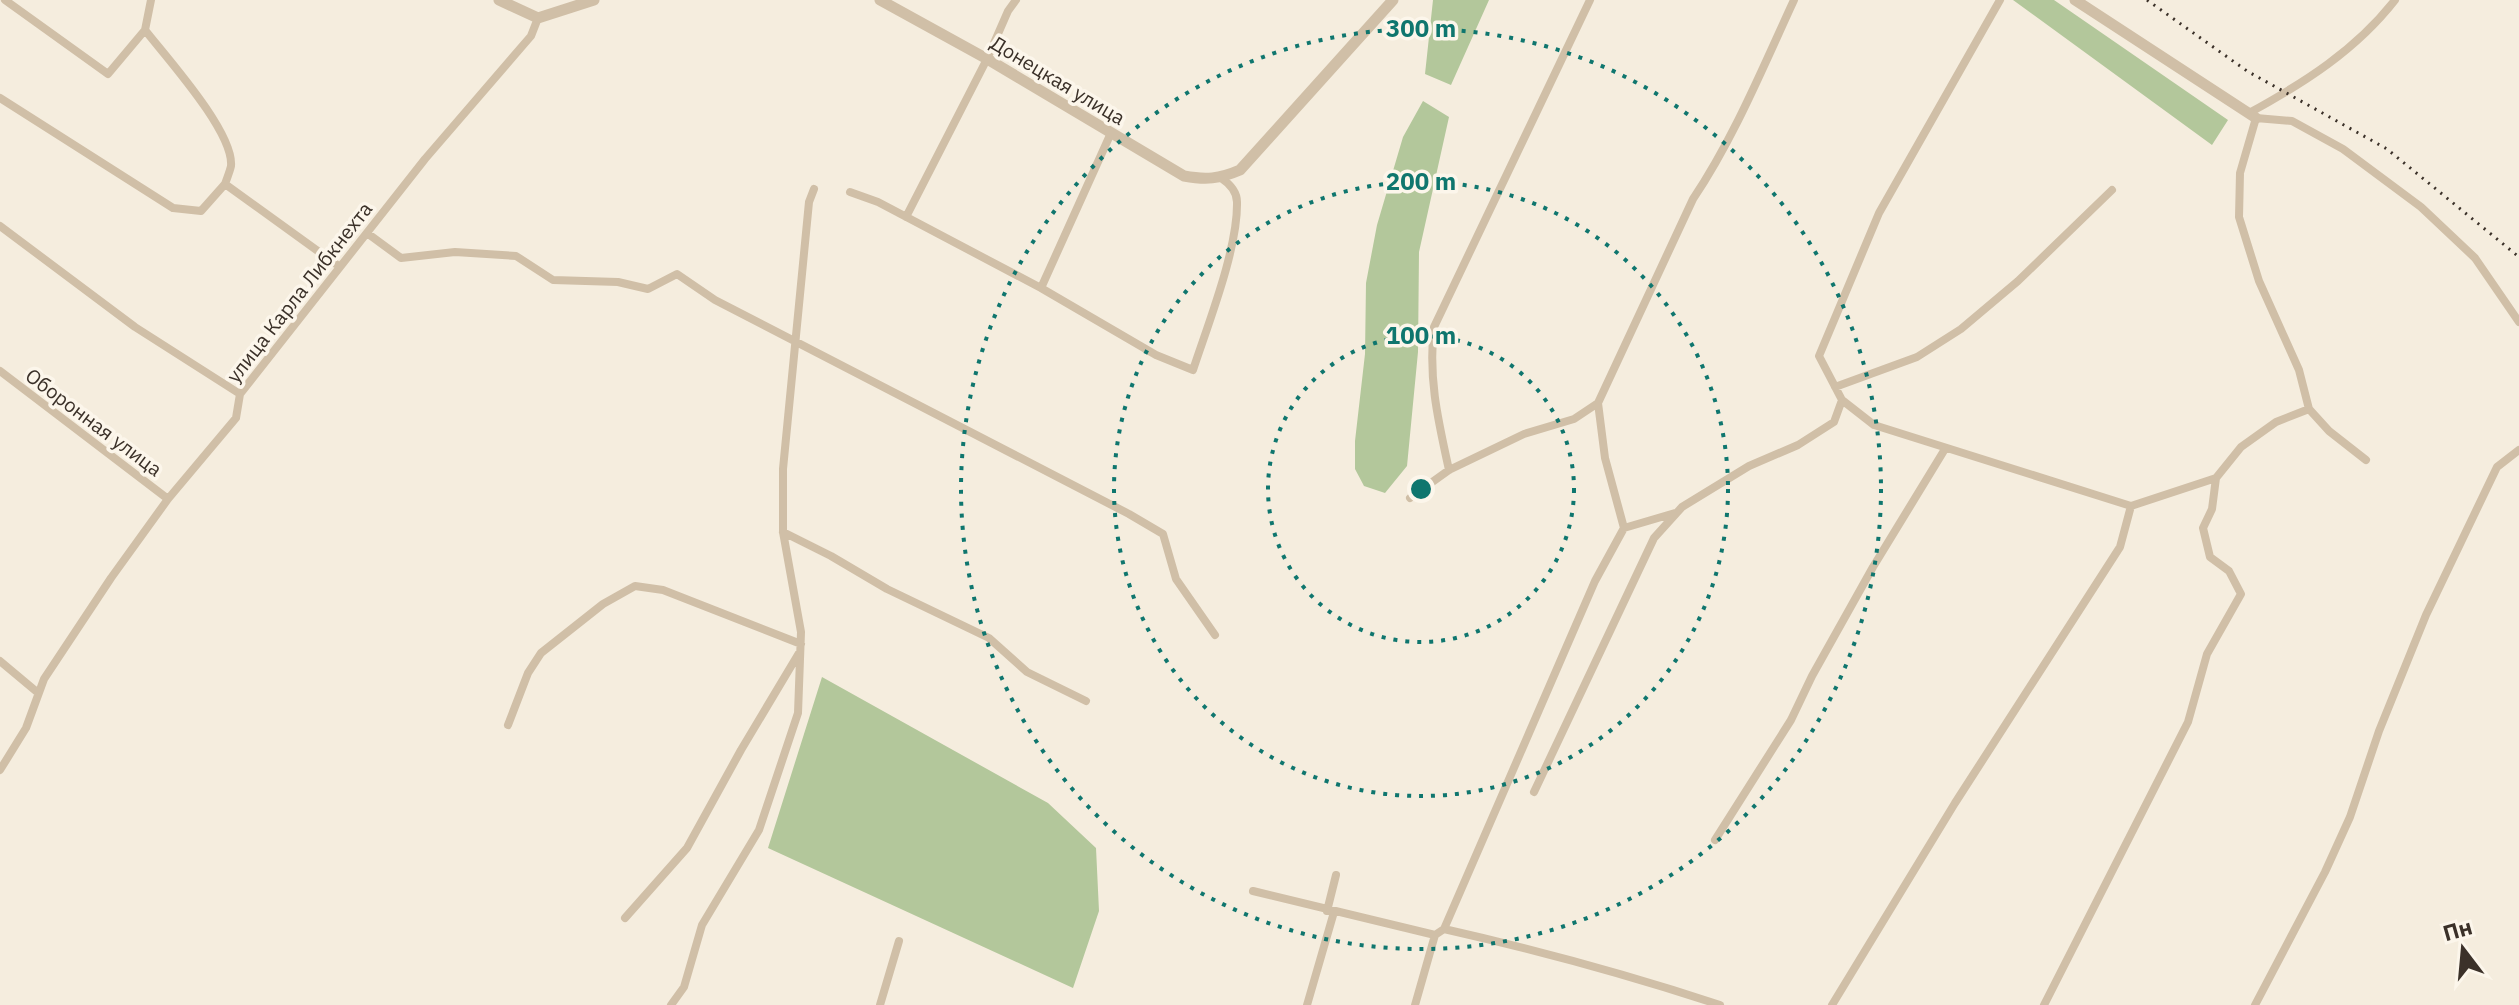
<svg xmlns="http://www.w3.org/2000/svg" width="2519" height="1005" font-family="'IBM Plex Sans',sans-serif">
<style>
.green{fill:#b3c79b}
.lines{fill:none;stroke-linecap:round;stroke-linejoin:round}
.minor{stroke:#d0bfa7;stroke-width:8}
.tertiary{stroke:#d0bfa7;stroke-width:11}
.rail{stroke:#3b3129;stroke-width:3;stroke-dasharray:2 6;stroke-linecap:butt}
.ring{fill:none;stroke:#0f766e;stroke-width:4;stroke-dasharray:4 8}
.labels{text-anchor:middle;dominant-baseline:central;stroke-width:7;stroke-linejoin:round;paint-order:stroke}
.street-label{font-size:20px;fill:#3b3129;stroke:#fcf6eb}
.centre{fill:#0f766e;stroke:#fcf6eb;stroke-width:4}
.ring-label{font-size:24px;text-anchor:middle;font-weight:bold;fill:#0f766e;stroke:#fcf6eb;stroke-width:7;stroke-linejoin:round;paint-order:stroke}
</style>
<rect width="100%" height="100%" fill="#f5edde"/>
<path class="green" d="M1433,0h56l-38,85 -26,-11z
M2013,0h41l174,120 -16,25z
M1423,101l26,16 -30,135 -1,100 -11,114 -22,27 -21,-7 -9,-17v-28l10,-87 1,-71 11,-58 26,-88z
M822,677l226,126 48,45 3,63 -26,77 -305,-140z"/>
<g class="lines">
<path class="minor" d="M5,0l103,74 37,-44
M151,0l-6,30c21,27 89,102 86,136 -1,5 -4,12 -6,18
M0,98l173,110 28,3 24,-27 115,83
M2249,113c55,-30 107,-63 146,-113
M850,192l28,10 163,86 115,67 37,15c15,-46 45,-121 44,-168 0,-11 -7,-18 -16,-24
M906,217l81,-158 21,-48 8,-11
M0,226l135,101 105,67
M367,233l34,25 54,-6 61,4 37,24 65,2 30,7 29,-15 38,26 414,214 34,20 13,45 39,56
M1041,288l70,-155
M0,371l168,128
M1835,387l82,-30 44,-28 57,-48 94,-91
M1842,400l32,25 257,81
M2366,460l-37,-29 -20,-22 -10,-39 -40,-89 -20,-64 1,-44 16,-55 36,3 51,28 78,58 54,51 44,64
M1449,470c-11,-50 -21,-92 -15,-143l156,-327
M2216,478l25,-31 35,-25 33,-13
M1410,498l39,-28 75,-36 50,-15 24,-16
M1624,528l-19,-70 -7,-55 95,-204c41,-61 70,-132 101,-199
M783,532l48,24 56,33 102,49 38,34 59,29
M0,661l37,31
M508,725l20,-52 13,-20 62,-49 32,-18 28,4 138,54
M0,770l26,-42 18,-49 67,-101 57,-79 68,-81 4,-24 185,-235 106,-123 7,-18
M1534,792l120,-254 28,-31 67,-41 49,-21 36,-23 8,-22 -23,-44 60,-143 121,-213
M1715,840l76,-120 21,-44 61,-109 72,-118
M1253,891l182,44
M1327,911l9,-36
M625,918l62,-70 54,-98 58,-97
M1444,929c93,21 185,46 276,76
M671,1005l13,-18 18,-62 57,-95 39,-117 3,-81 -18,-100v-63l26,-267 5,-13
M880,1005l19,-64
M1307,1005l27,-93
M1415,1005l20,-70 9,-6 151,-348 29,-53 51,-15
M1832,1005l123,-202 165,-256 11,-41 85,-28 -4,31 -9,19 7,29 19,14 12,23 -34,60 -19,68 -144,283
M2255,1005l70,-133 25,-55 29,-86 47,-116 71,-148 22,-17"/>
<path class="tertiary" d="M499,0l39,18 56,-18
M880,0l109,60 195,116c22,4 35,3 56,-6l153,-170
M2075,0l181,118"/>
<path class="rail" d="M2147,0l100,71 140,78 132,108"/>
</g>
<g class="ring">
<circle cx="1421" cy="489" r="153"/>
<circle cx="1421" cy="489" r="307"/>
<circle cx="1421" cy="489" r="460"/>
</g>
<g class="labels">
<g class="street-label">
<text transform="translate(1058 80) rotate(31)">Донецкая улица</text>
<text transform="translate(299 292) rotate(-52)">улица Карла Либкнехта</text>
<text transform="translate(94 422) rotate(37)">Оборонная улица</text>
</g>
</g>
<circle cx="1421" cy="489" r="12" class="centre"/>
<g class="ring-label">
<text x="1421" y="37">300 m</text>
<text x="1421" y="190">200 m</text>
<text x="1421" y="344">100 m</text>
</g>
<g transform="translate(2463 949) rotate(344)" stroke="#fcf6eb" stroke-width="6" paint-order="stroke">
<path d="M0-6L14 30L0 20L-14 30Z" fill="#3b3129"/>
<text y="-12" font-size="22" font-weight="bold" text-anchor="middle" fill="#3b3129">Пн</text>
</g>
</svg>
